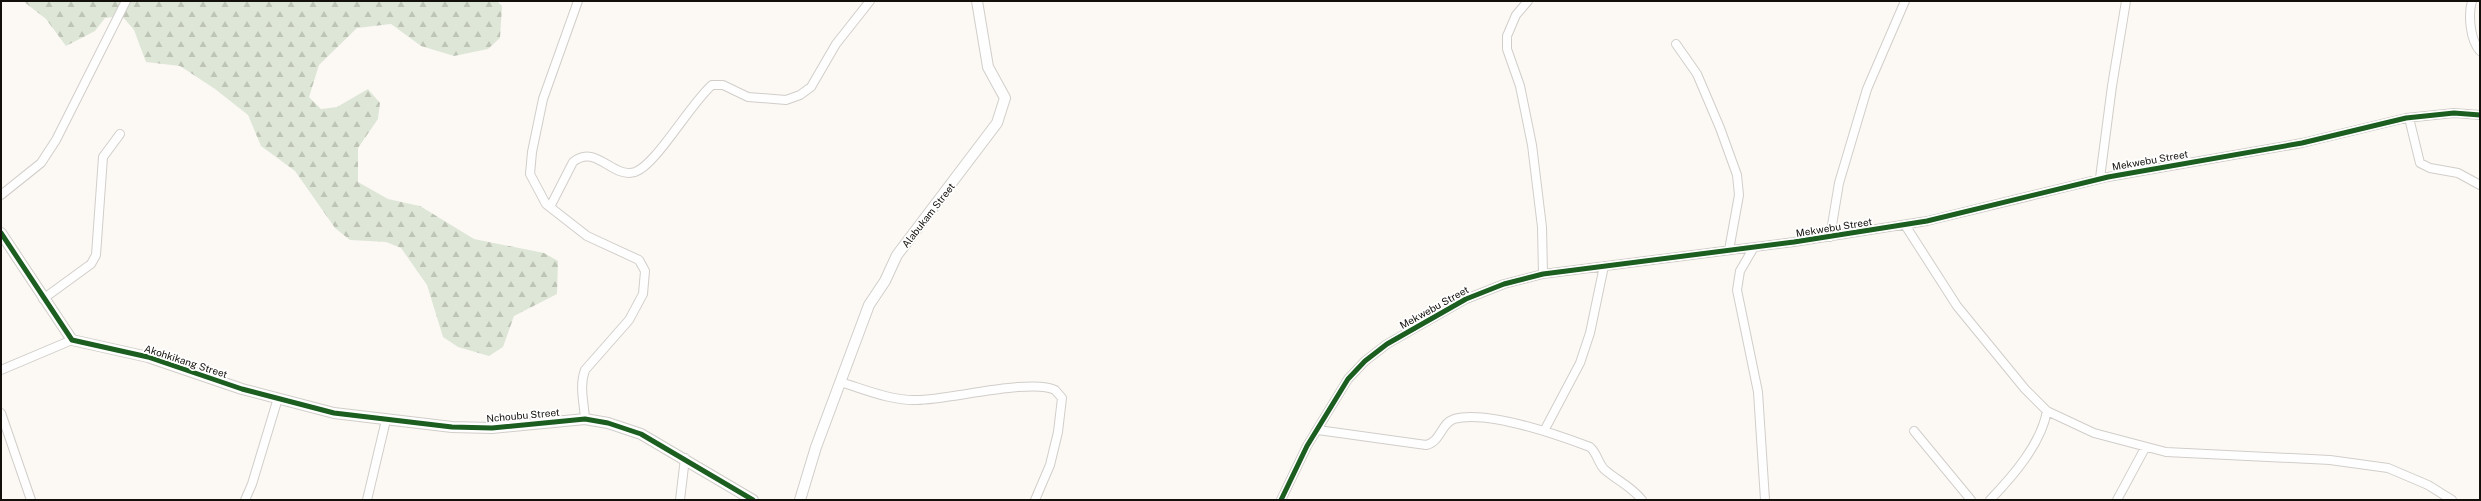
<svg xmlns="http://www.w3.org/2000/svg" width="2481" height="501" font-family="'Public Sans',sans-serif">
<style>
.forest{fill:url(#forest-firs)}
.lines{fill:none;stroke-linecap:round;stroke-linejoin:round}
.minor-casing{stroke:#d1ceca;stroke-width:10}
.tertiary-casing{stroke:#d1ceca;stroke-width:12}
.minor{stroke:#fffefe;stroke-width:8}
.tertiary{stroke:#fffefe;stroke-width:10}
.cycleway-casing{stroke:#fff;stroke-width:8}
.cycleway{stroke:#1b5e20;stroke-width:5}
.labels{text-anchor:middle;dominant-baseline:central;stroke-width:3.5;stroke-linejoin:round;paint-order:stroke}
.street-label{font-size:10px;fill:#13100c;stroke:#fff}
</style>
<defs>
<pattern id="forest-firs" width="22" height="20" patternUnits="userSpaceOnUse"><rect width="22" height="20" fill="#dee7d7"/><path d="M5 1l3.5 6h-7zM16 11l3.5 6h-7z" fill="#bec5b7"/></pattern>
</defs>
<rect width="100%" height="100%" fill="#fcf9f5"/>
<path class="forest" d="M23,1h474l5,5 -2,32 -12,11 -34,7 -33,-10 -30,-22 -34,4 -38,37 -10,32 12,12 16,-2 31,-18 12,14 -2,16 -20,29v34l30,17 32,7 54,33 70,14 14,8 -1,33 -43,22 -11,31 -14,9 -31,-9 -15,-10 -16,-52 -26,-37 -15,-6 -36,-2 -15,-12 -40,-57 -34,-25 -13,-31 -33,-26 -35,-23 -34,-4 -12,-32 -12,-14 -17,2 -10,13 -29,15 -20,-27z"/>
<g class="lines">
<g class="minor-casing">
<path id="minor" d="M578,1l-35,98 -11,53 -2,22 16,30 41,32 52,24 6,11 -2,23 -14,26 -44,50c-6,16 -1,32 0,49
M1528,1l-12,14 -9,21v13l13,37 12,59 10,82 1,47
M2472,1c-4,14 -2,39 8,50
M1676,44l21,30 23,54 17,47 2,20 -10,55
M2409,118l11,45 10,5 28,5 22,12
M2100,178l12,-92 14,-85
M1,195l40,-32 15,-23 70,-139
M550,207l23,-45c23,-19 39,17 62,10 21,-7 55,-68 77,-87h11l25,12 38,3 14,-5 11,-8 25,-43 34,-43
M1905,225l52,81 68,83 22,22 47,22 72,19 164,8 58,8 40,17 24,15
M1830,237l9,-54 28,-94 38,-88
M1754,247l-14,24 -3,19 21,102 7,108
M43,299l48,-35 5,-9 7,-98 17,-23
M1,370l71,-30
M840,382c24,7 51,19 77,18 31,0 115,-22 138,-10l7,8 -4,34 -8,33 -15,35
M1,413l30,87
M1318,430l108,15c15,-3 15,-22 28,-26 33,-9 104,16 136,28 8,7 8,17 15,23 13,11 27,17 37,30
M1544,431l36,-68 10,-30 14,-67
M1914,431l57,69
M245,500l7,-16 26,-86
M367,500l19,-80
M680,500l5,-42
M1281,500l26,-54 41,-67 17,-18 22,-17 79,-45 38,-15 39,-10 251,-32 133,-21 181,-44 194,-34 104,-25 48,-5 26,2
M1990,500c23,-24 51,-56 57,-89
M2117,500l28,-52"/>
</g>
<g class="tertiary-casing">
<path id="tertiary" d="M1,233l71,107 76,17 94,32 92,24 118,14 40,1 93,-9 23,4 33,11 112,66
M800,500l16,-53 53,-142 16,-24 12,-26 100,-132 8,-25 -17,-31 -11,-66"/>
</g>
<use href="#minor" class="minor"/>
<use href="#tertiary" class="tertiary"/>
<g class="cycleway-casing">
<path id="cycleway" d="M1,233l71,107 76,17 94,32 92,24 118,14 40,1 93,-9 23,4 33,11 112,66
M1281,500l26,-54 41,-67 17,-18 22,-17 79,-45 38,-15 39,-10 251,-32 133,-21 181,-44 194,-34 104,-25 48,-5 26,2"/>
</g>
<use href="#cycleway" class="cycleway"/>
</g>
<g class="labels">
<g class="street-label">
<text transform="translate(2150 160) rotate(-10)">Mekwebu Street</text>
<text transform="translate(928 215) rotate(-52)">Alabukam Street</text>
<text transform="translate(1834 227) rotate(-9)">Mekwebu Street</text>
<text transform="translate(1434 307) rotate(-29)">Mekwebu Street</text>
<text transform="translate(186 361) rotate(18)">Akohkikang Street</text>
<text transform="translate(523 415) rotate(-5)">Nchoubu Street</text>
</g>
</g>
<rect width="2481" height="501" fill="none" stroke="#13100c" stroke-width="4"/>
</svg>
